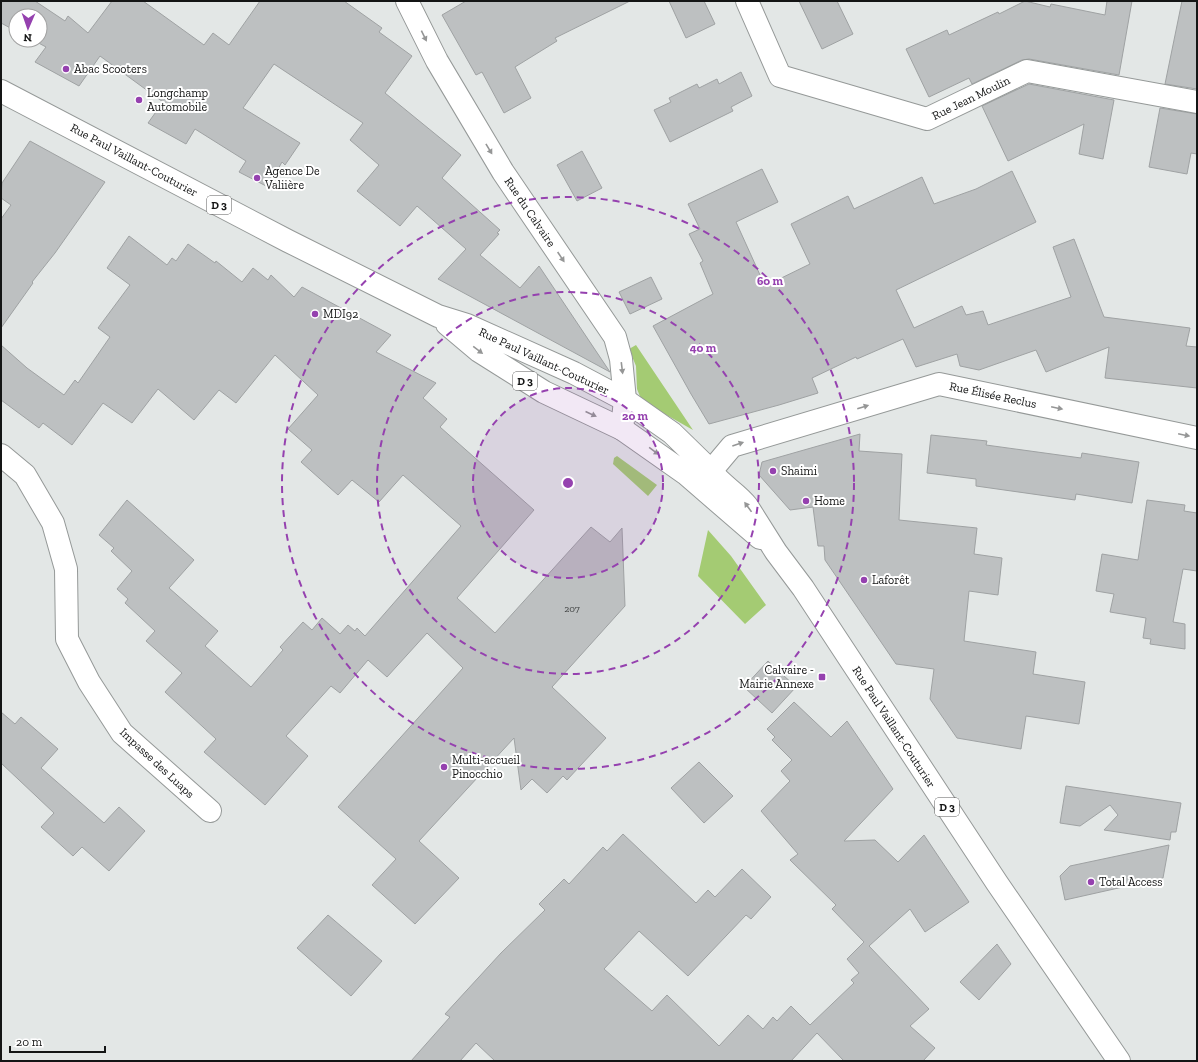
<svg xmlns="http://www.w3.org/2000/svg" width="1198" height="1062" font-family="'Zilla Slab',serif">
<style>
.green{fill:#a4cb73}
.building{fill:#bdc0c1;stroke:#9fa2a3}
.lines{fill:none;stroke-linecap:round;stroke-linejoin:round}
.minor-casing{stroke:#959998;stroke-width:24}
.primary-casing{stroke:#959998;stroke-width:24}
.minor{stroke:#fff;stroke-width:22}
.primary{stroke:#fff;stroke-width:22}
.oneway{fill:#959696}
.ring{fill:none;stroke:#9541af;stroke-width:2;stroke-dasharray:7 5}
.poi-dot{fill:#9541af;stroke:#fff;stroke-width:1.5}
.labels{text-anchor:middle;dominant-baseline:central;stroke-width:4;stroke-linejoin:round;paint-order:stroke}
.number-label{font-size:10px;fill:#3e4040}
.shield{fill:#fff;stroke:#5a5b5b;stroke-width:1}
.shield-label{font-size:11px;font-weight:bold;fill:#141515}
.poi-label{font-size:12px;fill:#141515;stroke:#fff;text-anchor:start}
.street-label{font-size:12px;fill:#141515;stroke:#fff}
.centre{fill:#9541af;stroke:#fff;stroke-width:2}
.ring-label{font-size:12px;text-anchor:middle;font-weight:bold;fill:#9541af;stroke:#fff;stroke-width:4;stroke-linejoin:round;paint-order:stroke}
</style>
<rect width="100%" height="100%" fill="#e3e7e6"/>
<path class="green" d="M636,345l57,85 -46,-26 -6,-5 -4,-10 -1,-23 -7,-17z
M617,456l40,29 -9,11 -35,-32 1,-6z
M708,530l23,26 35,49 -21,19 -47,-48z"/>
<path class="building" d="M1,1h34l30,20 3,-5 20,17 24,-32h31l61,44 9,-12 16,12 31,-44h84l38,27 -3,4 33,24 -27,37 76,62 -19,23 58,52 -3,3 2,1 -19,21 40,33 19,-22 71,106 -172,-93 28,-30 -49,-43 -17,20 -43,-35 22,-26 -29,-25 13,-17 -89,-59 -31,44 57,35 -15,22 -3,-3 -14,25 -29,-15 7,-11 -51,-32 -9,15 -38,-21 15,-21 -63,-46 -21,30 -44,-24 11,-15 -13,-7h7v-24h-24v15l-15,-8z
M466,1h164l-75,37 2,3 -42,26 16,31 -27,15 -22,-41 -6,3 -34,-60z
M669,1h35l11,23 -29,14z
M799,1h38l16,33 -31,15z
M1025,1l25,6 1,-3 54,11 2,-14h25l-13,74 -90,-16 -7,1 -50,24 -3,-6 -40,19 -23,-48 41,-19 2,5 49,-23 1,2z
M1182,1h15v88l-32,-5z
M741,72l11,24 -21,11 2,4 -63,31 -16,-32 17,-8 -2,-4 28,-14 2,4 18,-9 2,5z
M1029,84l85,16 -11,59 -24,-5 5,-30 -76,37 -26,-55z
M1160,108l37,6v40l-6,-1 -4,21 -38,-7z
M30,141l75,41 -50,71 -23,29 1,1 -32,45v-109l10,-14 -10,-7 1,-15z
M582,151l20,37 -25,13 -20,-36z
M762,169l16,33 -42,20 29,64 45,-22 -19,-40 57,-28 6,13 68,-32 12,27 42,-15 36,-18 24,51 -140,68 18,38 48,-22 4,9 17,-4 5,14 83,-28 -18,-50 21,-8 30,78 86,11 -4,18 11,1v41l-92,-10 4,-31 -63,25 -10,-22 -57,20 -19,-4 -3,-12 -41,13 -13,-28 -46,20 -1,-2 -44,21 6,15 -39,12 -70,19 -18,-30 -38,-68 60,-32 -13,-31 3,-2 -14,-27 11,-5 -12,-25z
M129,236l38,29 5,-7 4,3 12,-17 27,19 1,-2 26,21 11,-14 15,12 3,-5 23,22 8,-10 89,48 -15,17 60,31 -13,15 24,21 -7,8 94,83 -77,88 38,35 96,-106 19,15 12,-14 3,78 -73,81 54,51 -39,42 -4,-4 -16,17 -15,-14 -11,11 -7,-52 -95,103 40,37 -44,46 -43,-39 24,-26 -58,-52 125,-139 -36,-35 -40,44 -19,-17 -28,33 -9,-7 -45,50 22,20 -43,49 -61,-53 12,-13 -51,-47 17,-19 -36,-32 9,-10 -30,-28 3,-4 -11,-10 15,-18 -21,-20 3,-3 -15,-13 28,-35 67,60 -25,28 49,43 -13,15 46,41 32,-37 -3,-3 23,-25 9,8 10,-12 18,16 8,-9 7,6 2,-3 8,8 96,-110 -58,-51 -24,27 -27,-22 -14,15 -37,-33 11,-12 -24,-21 30,-34 -43,-40 -39,48 -17,-13 -25,30 -36,-31 -26,34 -29,-20 -31,42 -29,-22 -4,5 -38,-28v-55l26,23 37,27 11,-15 3,3 32,-46 -12,-9 32,-43 -23,-17z
M651,277l11,22 -32,15 -11,-22z
M860,434l-1,17 43,3 -3,66 78,8 -3,26 28,4 -4,37 -29,-4 -5,50 72,11 -3,22 52,8 -6,42 -53,-8 -5,33 -64,-11 -27,-39 4,-30 -38,-5 -71,-104 -1,-14h-6l-5,-39 -23,3 -31,-35 3,-13z
M931,435l56,6 -1,4 95,13 1,-5 57,9 -7,41 -56,-9 -1,6 -99,-14v-7l-49,-6z
M1147,500l38,5 -1,6 13,2v58l-14,-2 -10,53 12,2v25l-35,-5 1,-5 -8,-1 3,-20 -36,-6 4,-18 -18,-3 6,-37 36,6z
M768,661l28,26 -24,26 -28,-26z
M794,702l37,35 16,-16 46,68 -49,52 31,-1 23,22 26,-27 45,67 -44,30 -15,-23 -41,37 60,63 -19,17 25,22 -12,13h-79l-27,-28 -26,28h-296l-19,-18 -16,18h-49l39,-44 -5,-3 56,-61 44,-43 -6,-6 25,-25 5,5 34,-37 4,4 16,-17 73,69 12,-13 7,7 27,-28 29,28 -20,22 -5,-4 -58,61 -49,-45 -35,38 48,42 15,-16 52,51 29,-31 15,14 10,-12 4,4 14,-15 19,19 44,-42 -3,-3 8,-7 -12,-14 17,-17 -32,-33 4,-4 -46,-45 8,-6 -37,-43 29,-30 -9,-10 11,-11 -20,-20 3,-3 -8,-8z
M1,712l14,12 6,-7 37,32 -17,19 63,55 15,-16 26,24 -36,40 -27,-24 -9,9 -32,-29 13,-14 -53,-50z
M699,762l34,34 -29,27 -33,-35z
M1066,786l115,17 -5,29h-5l-1,8 -66,-10 14,-15 -8,-10 -30,21 -20,-3z
M1169,845l-6,33 -98,22 -5,-24 10,-10z
M328,915l54,46 -31,35 -54,-48z
M997,944l14,20 -32,36 -19,-18z"/>
<g class="lines">
<g class="minor-casing">
<path id="minor" d="M407,1l30,60 66,111 112,165 6,22 4,41 -3,29
M747,1l33,75 147,43 100,-48 170,31
M1,455l24,20 28,48 13,46 1,70 22,43 33,51 88,78
M709,490l2,-19 21,-25 207,-62 258,54"/>
</g>
<g class="primary-casing">
<path id="primary" d="M1,91l287,150 150,75 29,9 107,48 51,27 47,33 39,38c10,14 26,22 36,35l29,46 27,36 194,295 122,178
M447,324l32,27 65,41 78,37 64,45 74,64"/>
</g>
<use href="#minor" class="minor"/>
<use href="#primary" class="primary"/>
</g>
<defs><path id="oneway-solid" d="M-6-.8H1V-3.2L6.5 0L1 3.2V.8H-6Z"/></defs>
<g class="oneway">
<use href="#oneway-solid" transform="translate(424 36) rotate(64)"/>
<use href="#oneway-solid" transform="translate(489 149) rotate(59)"/>
<use href="#oneway-solid" transform="translate(561 257) rotate(56)"/>
<use href="#oneway-solid" transform="translate(478 350) rotate(37)"/>
<use href="#oneway-solid" transform="translate(622 368) rotate(83)"/>
<use href="#oneway-solid" transform="translate(863 407) rotate(-17)"/>
<use href="#oneway-solid" transform="translate(1057 408) rotate(12)"/>
<use href="#oneway-solid" transform="translate(591 414) rotate(24)"/>
<use href="#oneway-solid" transform="translate(1184 435) rotate(12)"/>
<use href="#oneway-solid" transform="translate(738 444) rotate(-19)"/>
<use href="#oneway-solid" transform="translate(654 451) rotate(36)"/>
<use href="#oneway-solid" transform="translate(748 507) rotate(-126)"/>
</g>
<circle cx="568" cy="483" r="95" fill="#9541af" fill-opacity=".12"/>
<g class="ring">
<circle cx="568" cy="483" r="95"/>
<circle cx="568" cy="483" r="191"/>
<circle cx="568" cy="483" r="286"/>
</g>
<g class="poi-dot">
<circle cx="66" cy="69" r="4"/>
<circle cx="139" cy="100" r="4"/>
<circle cx="257" cy="178" r="4"/>
<circle cx="315" cy="314" r="4"/>
<circle cx="773" cy="471" r="4"/>
<circle cx="806" cy="501" r="4"/>
<circle cx="864" cy="580" r="4"/>
<rect x="818" y="673" width="8" height="8" rx="2"/>
<circle cx="444" cy="767" r="4"/>
<circle cx="1091" cy="882" r="4"/>
</g>
<g class="labels">
<g class="number-label">
<text x="572" y="609">207</text>
</g>
<g class="shield">
<rect x="207" y="196" width="24" height="18" rx="3"/>
<rect x="513" y="372" width="24" height="18" rx="3"/>
<rect x="935" y="798" width="24" height="18" rx="3"/>
</g>
<g class="shield-label">
<text x="219" y="205">D 3</text>
<text x="525" y="381">D 3</text>
<text x="947" y="807">D 3</text>
</g>
<g class="poi-label">
<text x="74" y="69">Abac Scooters</text>
<text x="147" y="93">Longchamp<tspan x="147" dy="14">Automobile</tspan></text>
<text x="265" y="171">Agence De<tspan x="265" dy="14">Valiière</tspan></text>
<text x="323" y="314">MDI92</text>
<text x="781" y="471">Shaimi</text>
<text x="814" y="501">Home</text>
<text x="872" y="580">Laforêt</text>
<text x="814" y="670" text-anchor="end">Calvaire -<tspan x="814" dy="14">Mairie Annexe</tspan></text>
<text x="452" y="760">Multi-accueil<tspan x="452" dy="14">Pinocchio</tspan></text>
<text x="1099" y="882">Total Access</text>
</g>
<g class="street-label">
<text transform="translate(971 98) rotate(-26)">Rue Jean Moulin</text>
<text transform="translate(134 160) rotate(28)">Rue Paul Vaillant-Couturier</text>
<text transform="translate(530 212) rotate(56)">Rue du Calvaire</text>
<text transform="translate(544 361) rotate(25)">Rue Paul Vaillant-Couturier</text>
<text transform="translate(993 395) rotate(12)">Rue Élisée Reclus</text>
<text transform="translate(894 727) rotate(57)">Rue Paul Vaillant-Couturier</text>
<text transform="translate(157 763) rotate(43)">Impasse des Luaps</text>
</g>
</g>
<circle cx="568" cy="483" r="6" class="centre"/>
<g class="ring-label">
<text x="770" y="285">60 m</text>
<text x="703" y="352">40 m</text>
<text x="635" y="420">20 m</text>
</g>
<rect width="1198" height="1062" fill="none" stroke="#141515" stroke-width="4"/>
<g transform="translate(28 28) rotate(182)"><circle r="19" fill="#ffffff" stroke="#a1a1a1"/>
<path d="M0-3L7 15L0 10L-7 15Z" fill="#9541af"/>
<text y="-6" font-size="11" font-weight="bold" text-anchor="middle" fill="#141515">N</text>
</g>
<path d="M10 1046v6h95v-6" fill="none" stroke="#141515" stroke-width="2"/>
<text x="16" y="1046" font-size="12" fill="#141515" stroke="#ffffff" stroke-width="3" paint-order="stroke">20 m</text>
</svg>
